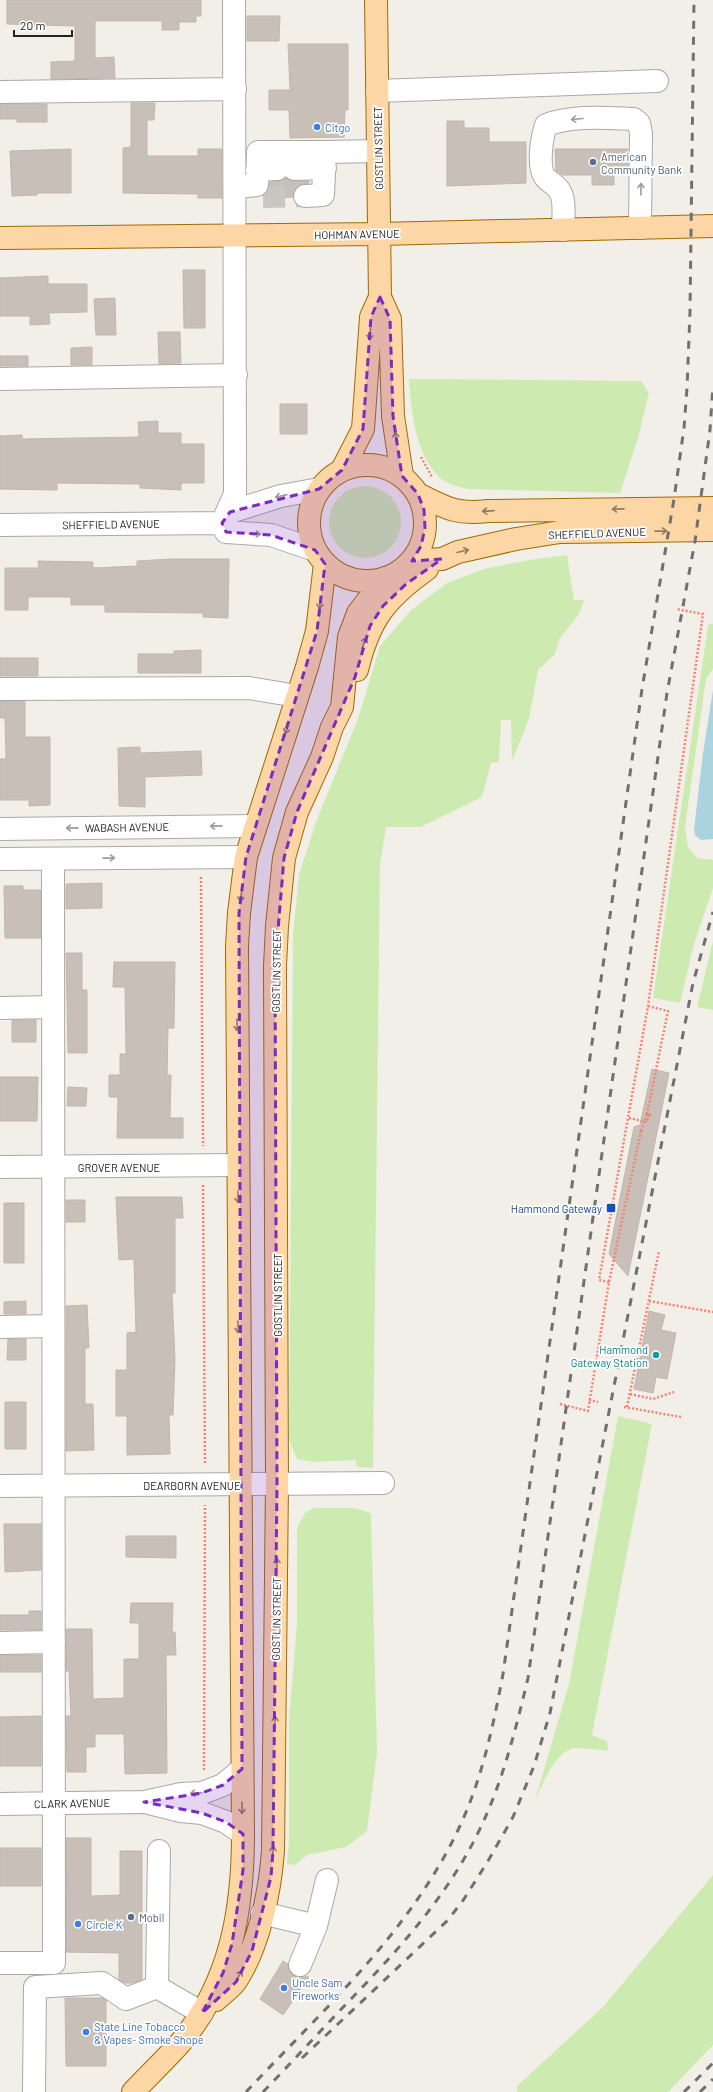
<svg xmlns="http://www.w3.org/2000/svg" width="713" height="2092" font-family="Barlow,sans-serif">
<style>
.grass{fill:#cdebb0}
.water{fill:#aad3df}
.building{fill:#c7bfb8;stroke:#c4b6ab}
.lines{fill:none;stroke-linecap:round;stroke-linejoin:round}
.minor-tunnel{stroke:#c8c6c1;stroke-width:22;stroke-dasharray:22 11;stroke-linecap:butt}
.minor-casing{stroke:#a9a9a9;stroke-width:24}
.major-casing{stroke:#a06b00;stroke-width:24}
.path{stroke:#fa8072;stroke-width:2.5;stroke-dasharray:2 2;stroke-linecap:butt}
.minor{stroke:#fff;stroke-width:22}
.major{stroke:#fcd6a4;stroke-width:22}
.rail{stroke:#707070;stroke-width:3;stroke-dasharray:8 8;stroke-linecap:butt}
.path-bridge{stroke:#fa8072;stroke-width:2.5;stroke-dasharray:2 2;stroke-linecap:butt}
.oneway{stroke:#9c9c9c}
.oneway2{stroke:#8f7c63}
.marked{fill:#7b2cbf;fill-opacity:0.2;stroke:#7b2cbf;stroke-width:3;stroke-dasharray:8 5;stroke-linejoin:round}
.shop-dot{fill:#3f7fe0;stroke:#fff;stroke-width:1.5}
.service-dot{fill:#5c6f8a;stroke:#fff;stroke-width:1.5}
.transit-dot{fill:#1a4fb4;stroke:#fff;stroke-width:1.5}
.culture-dot{fill:#0f9aa8;stroke:#fff;stroke-width:1.5}
.labels{text-anchor:middle;dominant-baseline:central;stroke-width:3.5;stroke-linejoin:round;paint-order:stroke}
.shop-label{font-size:11px;fill:#366cbe;stroke:#fff;text-anchor:start}
.street-label{font-size:11px;fill:#222;stroke:#fff}
.service-label{font-size:11px;fill:#4e5e75;stroke:#fff;text-anchor:start}
.transit-label{font-size:11px;fill:#164399;stroke:#fff;text-anchor:end}
.culture-label{font-size:11px;fill:#0d838f;stroke:#fff;text-anchor:end}
</style>
<rect width="100%" height="100%" fill="#f2efe9"/>
<path class="grass" d="M409,379l232,2 8,12 -11,45 -18,55 -152,-4c-9,-2 -21,-5 -28,-11 -25,-24 -29,-67 -31,-99z
M329 522a36 36 0 1 1 72 0a36 36 0 1 1-72 0Z
M567,555l7,45h10l-4,12 -21,28 -4,14 -17,16 -9,49 -17,42 -1,-41h-10l-2,42 -8,1 -9,34 -61,30h-35l-6,37 -7,604 -16,-1 -1,-7 -41,2 -18,-3 -8,-19 4,-506 6,-59 18,-56 41,-100 22,-73 31,-36 36,-27 37,-14 45,-9z
M710,623l3,1v45l-7,10 -21,148 3,20 9,11 16,2v28l-19,56 -14,59 -27,-5 55,-372z
M713,941v69l-16,-3z
M618,1416l34,8 -60,311 15,6 1,9c-11,1 -21,-2 -32,-2 -19,0 -34,37 -41,52l34,-116z
M313,1508h41l17,5 6,239 -10,79 -21,16 -39,8 -12,10 -8,-1 2,-23v-121l8,-97v-95l8,-15z
M713,1875v170l-45,47h-151v-6l86,-79z"/>
<path class="water" d="M713,690v149l-12,1 -6,-5 -1,-6 9,-76z"/>
<path class="building" d="M7,0h194v16h-5v6h-17v8h-17v-9h-67v37l19,-1 1,21 -64,1v-17l24,-1v-35l-68,-2z
M247,16h33l-1,25h-32z
M288,44h60v66h-3l-1,27 -54,1 -1,-28h-20v-20h21z
M131,103h24l-1,17h-7v36h51v-7h24v49h-24v-4l-75,-1v-45l8,-1z
M0,104h47v18h-30v-3h-17z
M447,121h17v7h25v14h37v41l-79,3z
M71,149v44h-34v2l-25,1 -2,-45z
M555,149h73v26h-14v10h-22v-10h-30l-6,-5z
M286,178l8,3h15v2l-11,3 -4,5 -1,6 -23,1 -4,-5 4,-11 8,-1z
M183,270h22v58h-21z
M48,276v8h39v28l-38,1 1,11 -20,1v-9h-30v-38z
M115,298l1,37h-20l-2,-36z
M158,332h22l1,31 -22,1z
M92,347v18h-21v-17z
M0,356h28v10h-28z
M280,404h27v30h-27z
M158,421v12h23v11h23v39h-23v7l-41,-2v-4l-83,-1v7l-57,-1v-53l22,-1v4l117,-2 -1,-15z
M171,559h58l-1,59 -25,-1v-4l-98,-1v-7h-34v-8h-43v13h-23v-42h34l-1,-7 55,1v6l44,-2v-5z
M201,650v23h-63v-19h36v-3z
M0,658h38v18h-38z
M0,701h25v36h25v68l-21,1v-6h-29v-41h6l-1,-41h-5z
M140,747v6l61,-2 1,24 -57,2v30l-26,-1 -1,-58z
M102,883v25l-36,1v-25z
M4,886h19v4h18v48h-36z
M66,953h16v37h5v63h-19z
M114,962h61l-1,66h-6l-1,47h4l-1,43h13v20h-66l1,-41h-9v-22h11v-21h6l-1,-67h-12z
M12,1020h24v22h-24z
M652,1069l17,4 -41,203 -19,-22 25,-127 6,-2z
M0,1077h38l-1,44h-37z
M68,1087l19,1 -1,18h-19z
M116,1197h66l1,21h-8v75h-3l3,66 -2,56h-4l1,39 -43,1v-39h-11v-46h11v-37l9,-1 -2,-73 -15,1z
M66,1200h19v22h-19z
M4,1203h20v60h-20z
M26,1301v13h-22v-12z
M87,1305l2,43h-4v56h8l1,46 -28,1v-145z
M649,1311l16,4 -4,15 15,3 -9,46 -11,-2 -3,16 -19,-4z
M8,1339h18v21h-19z
M5,1402h21v47h-21z
M4,1524h37v46l-36,2z
M126,1536h50v22l-50,-1z
M131,1603h42l-1,29h3l1,23h-10l1,118 -42,1 -1,-40h-29v13h-9v25h-19l-1,-56h5l-2,-45h-3v-42h26l1,70 31,-1v-39h15v-36h-9z
M29,1611h12v19h-41v-15h29z
M0,1655h41v17h-41z
M41,1716v50h-41v-49z
M66,1838h25v58l29,-1v-44h22v129l-10,3h-7l-6,-3v-27l-53,-1z
M0,1848h41v38h-41z
M283,1961l5,3 2,8 5,4 14,1 -26,38 -23,-16z
M65,1998h37l4,2v66h-40z"/>
<g class="lines">
<path class="minor-tunnel" d="M263,197l42,-1"/>
<g class="minor-casing">
<path id="minor" d="M377,91l280,-10
M0,92l235,-3
M325,152l53,-1
M294,169l31,-1
M257,170l20,-1
M235,187l22,-2 1,-33h67l-2,43 -18,1
M563,230c0,-11 3,-31 -4,-40 -3,-5 -10,-8 -14,-13 -8,-11 -3,-40 1,-52 28,-10 59,-7 88,-6l5,4 2,11 -1,94
M0,379l236,-4
M222,523l13,-29 -1,-494
M222,523l8,-11 51,-16 38,-7
M222,523l4,9 45,3 44,15
M0,525l222,-2
M0,689l249,-1 48,8
M0,829l255,-3
M0,859l246,-2
M0,1008l53,-1
M0,1167l238,-2
M0,1327l53,-1
M0,1486l383,-3
M0,1643l54,-1
M149,1803l32,8 21,2 24,9 17,12
M0,1804l144,-2 37,-8 21,-1 21,-8 19,-16
M262,1913l54,13 -16,39
M316,1926l11,-46
M0,1963h54l-1,-1104
M157,1987l2,-136
M34,2092l1,-105 67,-4 24,16 31,-12 45,26"/>
</g>
<g class="major-casing">
<path id="major" d="M376,0l4,297 10,22 3,97 9,60
M0,238l379,-4 334,-8
M309 523a58 58 0 1 1 116 0a58 58 0 1 1-116 0Z
M342,470l21,-41 8,-112 9,-20
M418,494c28,14 38,21 70,17l225,-3
M412,561l30,-2 16,-7 58,-13 44,-7 153,-2
M357,670c12,-50 28,-71 70,-101
M216,2000c6,-6 15,-12 20,-19 23,-35 34,-89 37,-130l4,-367 -2,-518 2,-40 7,-68 13,-46 25,-55 10,-30 10,-20 7,-70 9,-24 27,-35
M133,2092c16,-17 33,-33 48,-50 50,-60 62,-133 62,-208l-6,-888 2,-33 7,-56 61,-190 10,-36 8,-67"/>
</g>
<path class="path" d="M421,457l11,20
M201,877l2,269
M648,1006l20,5 -21,103 5,1
M629,1118l18,4 2,-8
M203,1185l2,279
M609,1282l-10,-2 49,-274 55,-392 -27,-5
M649,1301l64,11
M630,1394l23,5 21,-7
M589,1400l9,2
M560,1404l28,7 21,-129 32,-151
M624,1407l57,10
M627,1407l32,-156
M204,1770l1,-265"/>
<use href="#minor" class="minor"/>
<use href="#major" class="major"/>
<path class="rail" d="M302,2058l146,-138 16,-21 24,-38 25,-44 21,-51 16,-53 143,-730 20,-71
M246,2092c77,-82 164,-160 213,-264 23,-49 34,-101 44,-154l139,-985 32,-190 10,-71 3,-40 3,-76 4,-312
M263,2092c30,-31 59,-63 89,-94 48,-50 94,-101 125,-163 25,-50 38,-103 51,-157l139,-985 28,-152 15,-111 3,-45
M684,2092l29,-29
M700,2092l13,-13"/>
<path class="path-bridge" d="M641,1131l6,-17"/>
</g>
<defs><path id="oneway-shaft" d="M-6 0H5M1.5-3L5.5 0L1.5 3" fill="none" stroke-width="1.6" stroke-linecap="round" stroke-linejoin="round"/></defs>
<g class="oneway">
<use href="#oneway-shaft" transform="translate(577 119) rotate(175)"/>
<use href="#oneway-shaft" transform="translate(641 189) rotate(-90)"/>
<use href="#oneway-shaft" transform="translate(281 496) rotate(167)"/>
<use href="#oneway-shaft" transform="translate(255 534) rotate(4)"/>
<use href="#oneway-shaft" transform="translate(216 826) rotate(179)"/>
<use href="#oneway-shaft" transform="translate(72 828) rotate(179)"/>
<use href="#oneway-shaft" transform="translate(109 858) rotate(-1)"/>
<use href="#oneway-shaft" transform="translate(196 1793) rotate(176)"/>
</g>
<g class="oneway2">
<use href="#oneway-shaft" transform="translate(370 334) rotate(94)"/>
<use href="#oneway-shaft" transform="translate(396 438) rotate(-98)"/>
<use href="#oneway-shaft" transform="translate(618 509) rotate(179)"/>
<use href="#oneway-shaft" transform="translate(488 511) rotate(176)"/>
<use href="#oneway-shaft" transform="translate(661 531) rotate(-1)"/>
<use href="#oneway-shaft" transform="translate(463 551) rotate(-14)"/>
<use href="#oneway-shaft" transform="translate(320 603) rotate(97)"/>
<use href="#oneway-shaft" transform="translate(364 643) rotate(-71)"/>
<use href="#oneway-shaft" transform="translate(287 728) rotate(108)"/>
<use href="#oneway-shaft" transform="translate(241 896) rotate(97)"/>
<use href="#oneway-shaft" transform="translate(237 1025) rotate(90)"/>
<use href="#oneway-shaft" transform="translate(238 1197) rotate(90)"/>
<use href="#oneway-shaft" transform="translate(238 1327) rotate(90)"/>
<use href="#oneway-shaft" transform="translate(277 1564) rotate(-89)"/>
<use href="#oneway-shaft" transform="translate(275 1722) rotate(-89)"/>
<use href="#oneway-shaft" transform="translate(242 1808) rotate(90)"/>
<use href="#oneway-shaft" transform="translate(273 1852) rotate(-87)"/>
<use href="#oneway-shaft" transform="translate(239 1976) rotate(-62)"/>
</g>
<path class="marked" d="M380,297l10,22 3,97 9,60 16,18 6,16 1,18 -4,18 -9,15 30,-2 -36,25 -23,22 -13,20 -15,51 -58,135 -13,46 -9,108 2,518 -4,367 -2,26 -19,74 -16,31 -34,31 21,-40 9,-29 11,-74v-36l-17,-12 -24,-9 -58,-11 58,-9 21,-8 19,-16 -3,-856 7,-56 71,-226 8,-67 -10,-14 -44,-15 -45,-3 -4,-9 8,-11 89,-23 23,-19 21,-41 8,-112z"/>
<g class="shop-dot">
<circle cx="317" cy="127" r="4"/>
<circle cx="78" cy="1924" r="4"/>
<circle cx="284" cy="1988" r="4"/>
<circle cx="86" cy="2032" r="4"/>
</g>
<g class="service-dot">
<circle cx="593" cy="162" r="4"/>
<circle cx="131" cy="1917" r="4"/>
</g>
<rect class="transit-dot" x="606" y="1203" width="10" height="10" rx="2"/>
<circle class="culture-dot" cx="656" cy="1355" r="4"/>
<g class="labels">
<g class="shop-label">
<text x="325" y="127">Citgo</text>
<text x="86" y="1924">Circle K</text>
<text x="292" y="1982">Uncle Sam<tspan x="292" dy="13">Fireworks</tspan></text>
<text x="94" y="2026">State Line Tobacco<tspan x="94" dy="13">&amp; Vapes- Smoke Shope</tspan></text>
</g>
<g class="street-label">
<text transform="translate(378 148) rotate(-91)">GOSTLIN STREET</text>
<text transform="translate(357 234) rotate(-1)">HOHMAN AVENUE</text>
<text transform="translate(111 524) rotate(-1)">SHEFFIELD AVENUE</text>
<text transform="translate(597 533) rotate(-2)">SHEFFIELD AVENUE</text>
<text transform="translate(127 827) rotate(-1)">WABASH AVENUE</text>
<text transform="translate(276 971) rotate(-89)">GOSTLIN STREET</text>
<text x="119" y="1167">GROVER AVENUE</text>
<text transform="translate(277 1295) rotate(-90)">GOSTLIN STREET</text>
<text x="192" y="1485">DEARBORN AVENUE</text>
<text transform="translate(276 1619) rotate(-89)">GOSTLIN STREET</text>
<text transform="translate(72 1803) rotate(-1)">CLARK AVENUE</text>
</g>
<g class="service-label">
<text x="601" y="156">American<tspan x="601" dy="13">Community Bank</tspan></text>
<text x="139" y="1917">Mobil</text>
</g>
<g class="transit-label">
<text x="602" y="1208">Hammond Gateway</text>
</g>
<g class="culture-label">
<text x="648" y="1349">Hammond<tspan x="648" dy="13">Gateway Station</tspan></text>
</g>
</g>
<path d="M14 30v6h58v-6" fill="none" stroke="#222222" stroke-width="2"/>
<text x="20" y="30" font-size="12" fill="#222222" stroke="#ffffff" stroke-width="3" paint-order="stroke">20 m</text>
</svg>
